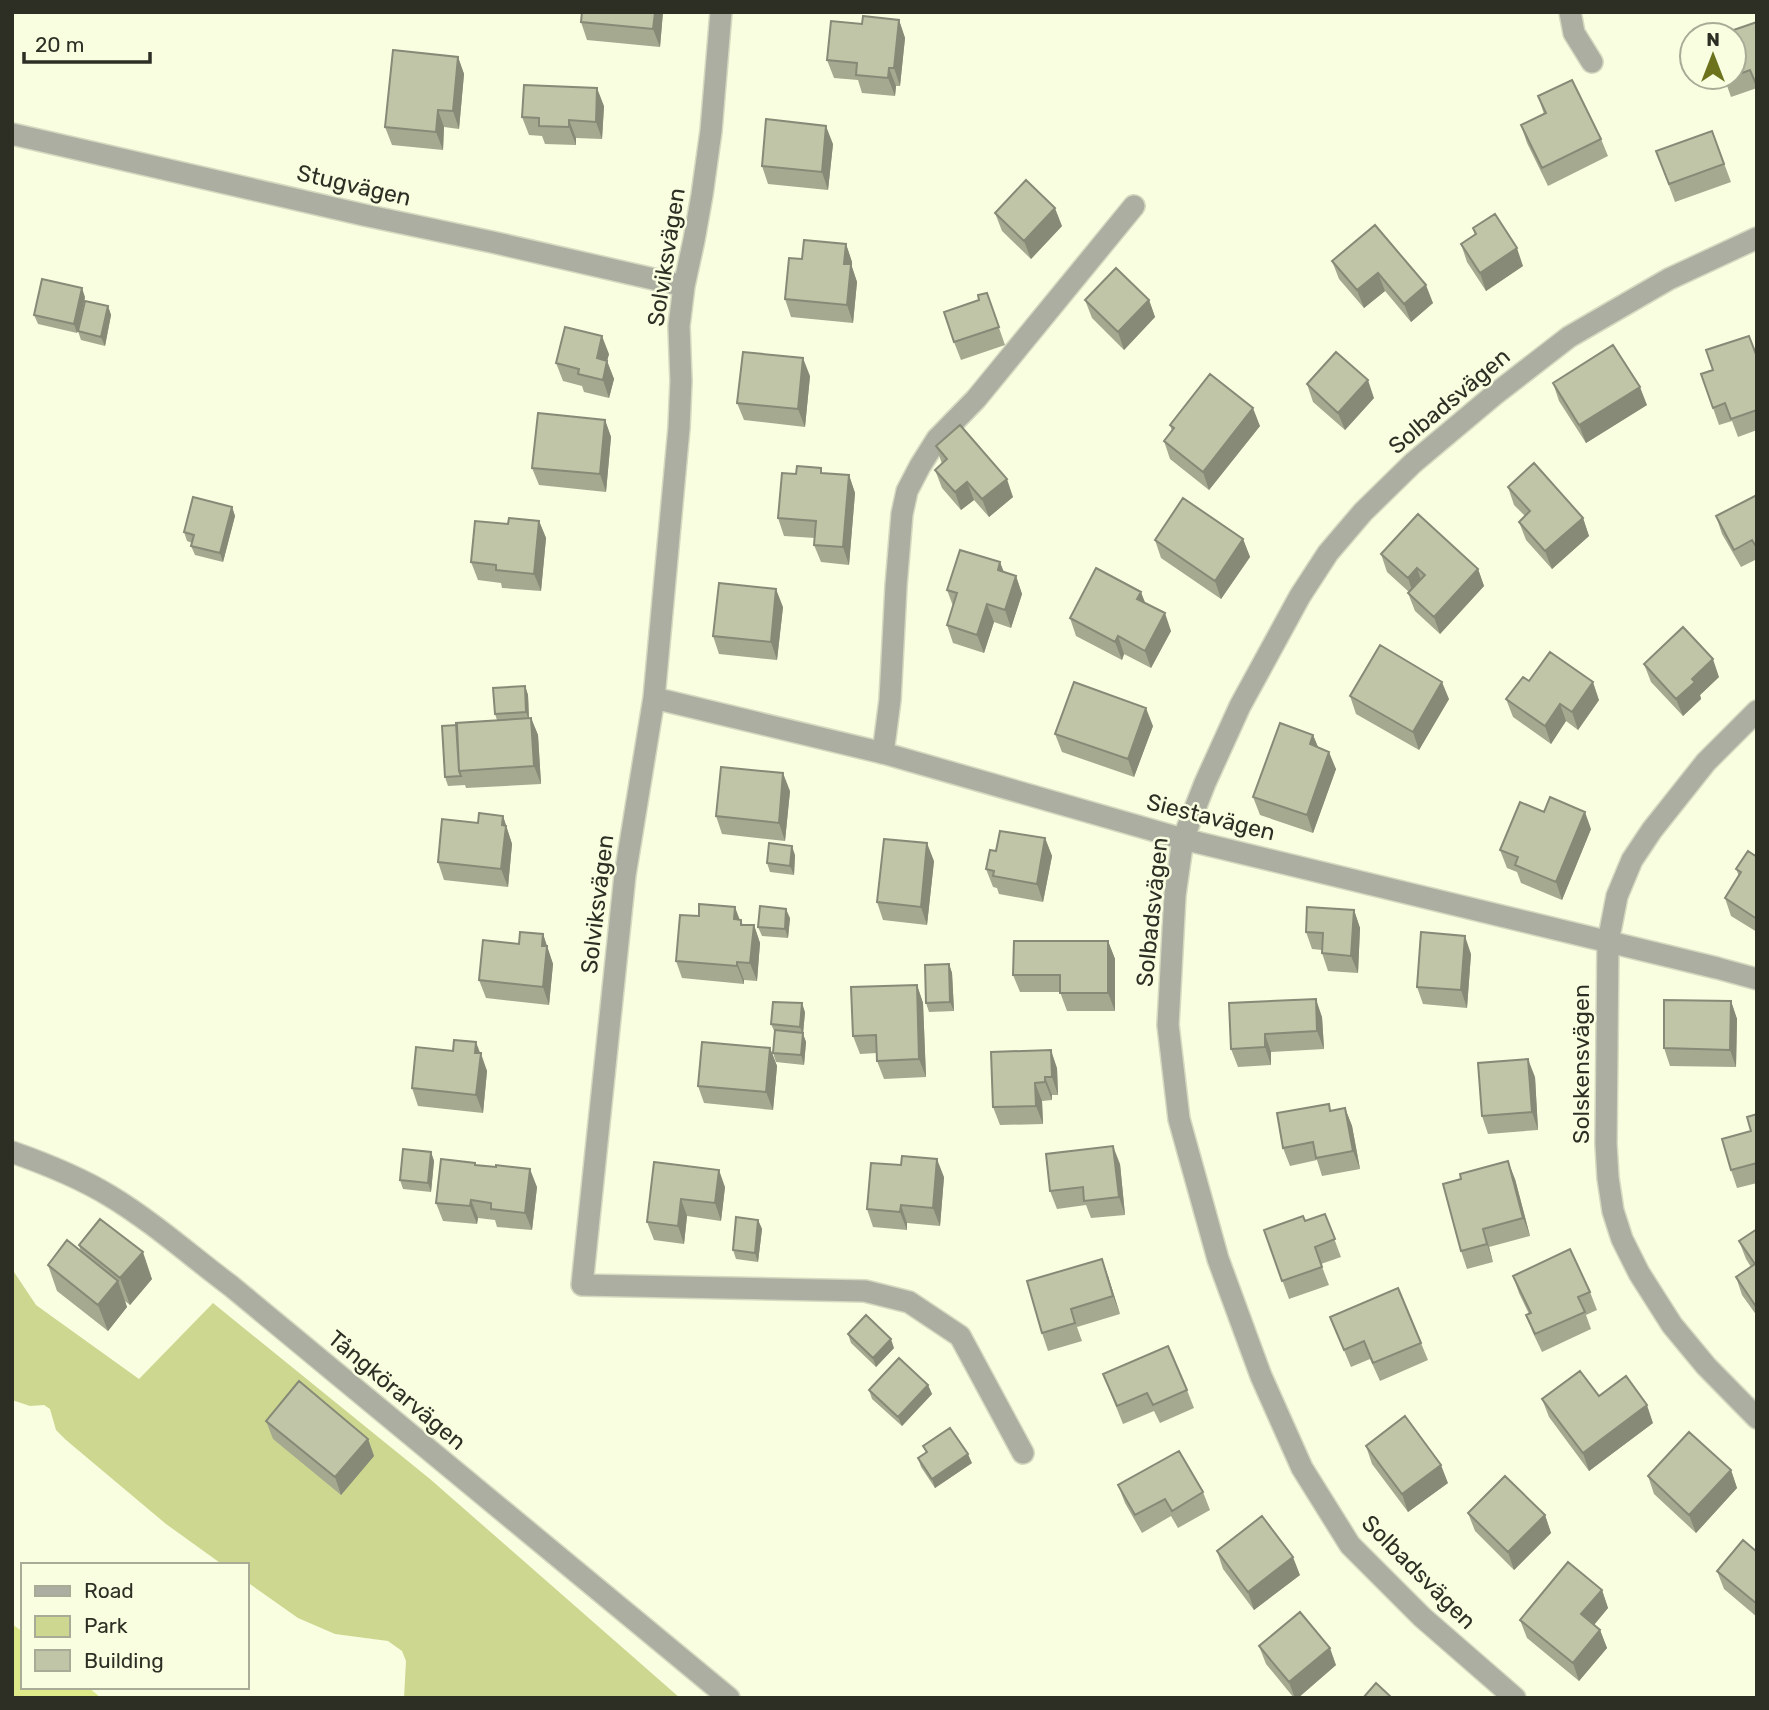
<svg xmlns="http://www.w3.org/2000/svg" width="1769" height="1710" font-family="Rubik,sans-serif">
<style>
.green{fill:#cdd790}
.water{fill:#deea89}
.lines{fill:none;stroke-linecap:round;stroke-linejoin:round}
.lane-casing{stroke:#d4d9bf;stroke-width:24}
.street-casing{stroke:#d4d9bf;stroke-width:24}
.lane{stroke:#acaea1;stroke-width:21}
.street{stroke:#acaea1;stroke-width:21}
.wall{fill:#a5a990}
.shaded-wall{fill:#868a76}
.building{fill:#c0c5a8;stroke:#868a76;stroke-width:2}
.labels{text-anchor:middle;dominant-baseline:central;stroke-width:5;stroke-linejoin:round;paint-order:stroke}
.street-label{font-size:23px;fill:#2e2f24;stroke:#f9fee1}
</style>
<rect width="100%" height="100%" fill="#f9fee1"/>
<path class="green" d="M12,1269l24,36 103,74 74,-76 217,176 250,219h-276l2,-37 -4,-10 -14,-10 -53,-7 -37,-16 -51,-36v-17h-24l-57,-41 -100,-84 -10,-10 -6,-21 -6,-4 -14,1 -18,-6z"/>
<path class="water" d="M12,1624l11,8v55h65l13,11h-89z"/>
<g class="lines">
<g class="lane-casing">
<path id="lane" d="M1570,12l4,21 18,29
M883,753l7,-53 6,-114 6,-72 5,-23 13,-25 17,-27 39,-40 158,-193"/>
</g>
<g class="street-casing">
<path id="street" d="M721,12l-10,119 -9,64 -8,45 -10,46 -5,40 2,55 -2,47 -25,270 -29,177 -43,410 283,6 44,11 51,34 63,117
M12,134l352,81 128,27 192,44
M654,698l229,55 300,86 534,129 40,11
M1757,711l-51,51 -54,68 -20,30 -15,36 -9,46 -2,202 2,34 5,33 9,28 17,34 33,52 34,41 51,52
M12,1152c34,12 67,25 98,44 43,26 81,60 121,90l498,412
M1515,1698l-93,-81 -72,-72 -48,-77 -41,-92 -43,-117 -39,-140 -11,-94 7,-130 8,-56 22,-56 35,-77 60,-110 28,-43 35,-41 50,-49 81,-68 75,-58 100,-58 88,-41"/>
</g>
<use href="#lane" class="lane"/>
<use href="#street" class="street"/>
</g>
<path class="wall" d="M582,12h81l-3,35 -73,-7 -6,-18z
M899,20l6,18 -5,48h-4l-1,10 -33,-3 -4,-13 -24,-2 -7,-18 35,-36z
M1757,22v66l-26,9 -7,-20h10v-42z
M458,57l6,17 -5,55 -15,-2 -1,23 -51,-5 -7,-18z
M1538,96l63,43 7,17 -60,30 -21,-43 -6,-18 23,-11z
M604,106l-2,33 -26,-1v7l-31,-1 -3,-8 -13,-1 -7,-18z
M1712,131l19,51 -56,20 -19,-51z
M833,144l-5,46 -60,-6 -6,-18z
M995,213l67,13 -31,33 -29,-28z
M1375,225l58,78 -22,19 -26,-31 -21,17 -25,-29 -7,-18z
M1473,228l50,38 -37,25 -19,-29 -6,-18 14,-9z
M846,244l6,18v5l5,15 -4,41 -62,-6 -6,-18 17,-40z
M987,293l18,52 -44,15 -7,-18 25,-42z
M85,297l-8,36 -39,-9 -4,-9z
M1085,300h64l6,17 -31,33 -32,-32z
M108,306l3,9 -6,31 -24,-6 -3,-9z
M609,354l-2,7 7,18 -5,19 -25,-6 -2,-6 -19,-5 -7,-18z
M1757,357v73l-19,7 -6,-16 -13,4 -18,-51z
M810,376l-5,51 -61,-7 -7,-17z
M1553,383l94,22 -61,38 -27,-42z
M1307,384l67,14 -29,32 -32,-28z
M605,420l6,17 -5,55 -67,-7 -7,-17z
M1170,425l90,1 -51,64 -39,-31 -6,-18 8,-10z
M936,446l77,51 -24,20 -15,-17 -13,10 -19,-22 -7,-18 7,-6z
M823,473l26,2 6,18 -6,72 -28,-3 -7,-17 1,-7 -31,-2 -6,-18 18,-44z
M1508,487l75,31 6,18 -37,33 -26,-29 -7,-18 6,-6 -11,-11z
M1757,495v64l-16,8 -19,-33 -6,-18z
M232,507l3,9 -12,46 -28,-7 -4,-9 1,-3 -5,-2 -3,-9z
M539,521l7,17 -5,53 -39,-3 -1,-5 -23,-3 -7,-18 37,-38z
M1243,539l7,18 -29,42 -60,-41 -6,-18z
M1381,554l97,15 6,17 -44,48 -25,-23 -7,-18 1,-1 -22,-20z
M1004,572l12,4 6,18 -11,34 -17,-6 -10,31 -31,-10 -6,-18 6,-19 -6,-16z
M1145,603l26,28 -20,37 -27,-14 -2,6 -46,-24 -6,-18z
M783,607l-6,53 -58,-6 -6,-18z
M1644,664l75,13 -19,18 1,4 -18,17 -32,-34z
M1529,681l70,19 -21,30 -12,-9 -15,23 -38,-27 -7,-18z
M525,686l3,9 1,23h2l7,17 3,49 -75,4 -1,-3 -17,1 -3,-9 12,-52 40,-5 -2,-6z
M1350,696l99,3 -30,51 -63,-36z
M1153,726l-19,51 -72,-25 -7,-18z
M1313,735l5,12 18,22 -23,64 -53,-18 -7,-18z
M790,791l-5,50 -63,-7 -6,-18z
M1544,812l47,17 -29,71 -41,-17 -4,-11 -10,-4 -7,-18z
M503,816l9,28 -4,43 -64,-7 -6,-18 40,-39z
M1045,838l7,18 -9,46 -44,-8 -2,-6 -4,-1 -7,-18 10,-18z
M795,855l-1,20 -24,-3 -3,-9z
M1757,857v75l-26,-16 -6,-18 14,-22 -3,-7z
M934,861l-7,64 -44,-5 -6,-18z
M1354,910l6,18 -2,45 -30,-2 -6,-18v-3l-10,-1 -6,-17z
M790,918l-2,20 -26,-2 -4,-9z
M739,919l4,6h11l6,18 -3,38 -13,-1v4l-62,-6 -6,-17z
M543,934l10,30 -4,41 -63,-7 -7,-18 40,-36z
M1108,941l7,18v52h-48l-7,-19h-40l-7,-17z
M1471,954l-4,54 -44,-4 -6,-17z
M949,964l3,9 2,38 -25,1 -3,-9z
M917,985l6,18 3,74 -42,2 -7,-18v-8l-17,1 -7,-18z
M1731,1001l6,18 -1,48 -66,-1 -6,-18z
M1229,1003l93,14 2,32 -53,3v13l-33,2 -7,-18z
M805,1012l-2,22 3,8 -2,23 -28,-3 -3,-9 2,-20 -4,-9z
M770,1048l7,18 -4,44 -69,-7 -6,-17z
M453,1051l28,2 6,18 -4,42 -65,-7 -6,-18z
M1057,1068l1,27h-6v5l-10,1 1,23 -43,1 -7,-18z
M1535,1077l3,53 -50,4 -6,-18z
M1345,1108l7,18 8,43 -38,7 -5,-16 -27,6 -7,-18 48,-37z
M1757,1114v69l-20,5 -6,-18 20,-39z
M431,1152l3,9 -3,31 -28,-3 -3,-9z
M654,1162l71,25 -4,34 -34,-5 -3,28 -30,-4 -7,-18z
M475,1163l1,2 61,22 -5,43 -35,-3 -2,-7 -17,-2 -1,6 -34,-3 -7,-18z
M1120,1164l5,51 -34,3 -5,-13 -29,4 -7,-18z
M944,1177l-4,49 -33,-3v7l-34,-3 -6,-18z
M1515,1179l15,57 -41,11 4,15 -26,7 -6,-18z
M1325,1214l16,43 -20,7 8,21 -40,14 -25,-69 41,-9z
M758,1220l4,9 -4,33 -22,-3 -3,-9z
M1757,1229v87l-15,-21 -6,-18 15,-10 -5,-8 -7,-18z
M79,1245l73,34 -22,26 -5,-4 2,6 -19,24 -51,-40 -9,-26 33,-13z
M1108,1276l12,38 -43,13 5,14 -34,10 -6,-18z
M1513,1276l77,16 7,18 -11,5 5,14 -49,23 -9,-19 -7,-18 3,-1 -10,-21z
M1330,1317l91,26 7,17 -48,21 -10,-22 -19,8z
M848,1334l46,14 -18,19 -25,-24z
M1103,1374l84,16 7,18 -34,15 -6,-12 -31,13z
M928,1385l4,9 -30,32 -30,-27 -3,-9z
M1599,1396l54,27 -64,48 -40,-54 -7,-18z
M266,1421l102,18 6,17 -33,39 -68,-56z
M923,1446l49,17 -37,25 -14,-21 -3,-9 8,-5z
M1366,1446l82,37 -40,29 -36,-48z
M1731,1470l6,18 -41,45 -42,-39 -6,-18z
M1118,1485l85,7 7,18 -32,18 -7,-12 -29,17 -17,-30z
M1468,1513l77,2 6,18 -37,37 -39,-39z
M1217,1551l83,24 -46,35 -31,-41z
M1757,1552v65l-33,-28 -7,-18z
M1602,1590l6,18 -14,17 6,5 7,18 -28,33 -52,-43 -7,-18z
M1259,1646l77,19 -38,33h-4l-28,-34z"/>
<path class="shaded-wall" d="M655,12h8l-3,35 -7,-18z
M899,20l6,18 -5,48 -6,-18z
M458,57l6,17 -5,55 -6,-18z
M889,68l7,18 -1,10 -7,-18z
M597,88l7,18 -2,33 -6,-17z
M438,110l6,17 -1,23 -7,-18z
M569,120l7,18v7l-7,-18z
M826,126l7,18 -5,46 -6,-18z
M1055,208l7,18 -31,33 -7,-18z
M846,244l6,18v5l5,15 -4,41 -6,-18 -3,-41z
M1517,248l6,18 -37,25 -6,-18z
M1378,273l7,18 -21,17 -7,-18z
M1426,285l7,18 -22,19 -7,-18z
M82,288l3,9 -8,36 -3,-9z
M1149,300l6,17 -31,33 -6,-18z
M108,306l3,9 -6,31 -4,-9z
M602,336l7,18 -6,22 -6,-18z
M803,358l7,18 -5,51 -7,-18z
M607,361l7,18 -5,19 -6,-18z
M1368,380l6,18 -29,32 -7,-17z
M1640,387l7,18 -61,38 -7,-18z
M1253,408l7,18 -51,64 -6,-18z
M605,420l6,17 -5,55 -6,-18z
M849,475l6,18 -6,72 -6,-18z
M1007,479l6,18 -24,20 -7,-18z
M967,482l7,18 -13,10 -6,-18z
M232,507l3,9 -12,46 -3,-9z
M1583,518l6,18 -37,33 -7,-18z
M539,521l7,17 -5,53 -7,-17z
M1243,539l7,18 -29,42 -6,-18z
M1000,562l7,18 -9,-10z
M1417,568l6,18 -9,10 -6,-18z
M1478,569l6,17 -44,48 -6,-17z
M1016,576l6,18 -11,34 -6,-18z
M776,589l7,18 -6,53 -6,-18z
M1141,592l7,18 -11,-11z
M987,604l7,18 -10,31 -7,-18z
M1165,613l6,18 -20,37 -6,-17z
M1118,636l6,18 -2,6 -7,-18z
M1713,659l6,18 -19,18 1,4 -18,17 -7,-17 16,-20z
M1442,682l7,17 -30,51 -6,-18z
M1593,682l6,18 -21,30 -6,-18z
M525,686l3,9 1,26 -3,-9z
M1560,704l6,17 -15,23 -6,-18z
M1146,708l7,18 -19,51 -6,-18z
M531,718l7,17 3,49 -7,-18z
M1313,735l7,17 -10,-8z
M1329,752l7,17 -23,64 -6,-18z
M783,773l7,18 -5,50 -6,-18z
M1585,812l6,17 -29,71 -6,-18z
M503,816l9,28 -4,43 -7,-18z
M1045,838l7,18 -9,46 -6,-18z
M927,843l7,18 -7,64 -6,-18z
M792,846l3,9 -1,20 -4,-9z
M735,907l6,16v-3l6,17 -13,-18z
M786,909l4,9 -2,20 -3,-9z
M1354,910l6,18 -2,45 -7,-17z
M754,925l6,18 -3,38 -7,-18z
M543,934l10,30 -4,41 -6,-18 -1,-41z
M1465,936l6,18 -4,54 -6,-18z
M1108,941l7,18v52l-7,-18z
M737,962l7,18v4l-7,-18z
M949,964l3,9 2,38 -4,-9z
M917,985l6,18 3,74 -7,-18z
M1316,999l6,18 2,32 -7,-18z
M1731,1001l6,18 -1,48 -6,-17z
M802,1003l3,9 -2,22 3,8 -2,23 -3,-10 2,-20 -3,-8z
M1265,1034l6,18v13l-6,-18z
M476,1042l11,29 -4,42 -7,-18z
M770,1048l7,18 -4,44 -7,-18z
M1051,1050l6,18 1,27 -6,-18z
M1528,1059l7,18 3,53 -6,-18z
M1045,1077l7,18v5l-7,-18z
M1035,1083l7,18 1,23 -7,-18z
M1345,1108l7,18 8,43 -7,-18z
M1113,1146l7,18 5,51 -6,-18z
M431,1152l3,9 -3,31 -3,-9z
M937,1159l7,18 -4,49 -7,-18z
M1508,1161l7,18 15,57 -7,-18z
M530,1169l7,18 -5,43 -7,-17z
M719,1170l6,17 -4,34 -6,-18z
M681,1199l6,17 -3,28 -6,-18z
M471,1200l7,18 -1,6 -7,-18z
M901,1205l6,18v7l-7,-18z
M758,1220l4,9 -4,33 -3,-9z
M1483,1229l6,18 4,15 -6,-18z
M143,1252l9,27 -22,26 -10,-27z
M1102,1259l6,17 12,38 -7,-18z
M118,1281l9,26 -19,24 -10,-26z
M891,1339l3,9 -18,19 -3,-9z
M928,1385l4,9 -30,32 -4,-9z
M1647,1405l6,18 -64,48 -6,-18z
M368,1439l6,17 -33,39 -6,-18z
M968,1454l4,9 -37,25 -3,-9z
M1441,1465l7,18 -40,29 -6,-18z
M1731,1470l6,18 -41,45 -7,-18z
M1545,1515l6,18 -37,37 -6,-18z
M1293,1557l7,18 -46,35 -6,-18z
M1602,1590l6,18 -20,24 -7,-18z
M1600,1630l7,18 -28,33 -6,-18z
M1330,1648l6,17 -38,33h-3l-6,-16z"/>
<path class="building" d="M582,12h73l-2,17 -72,-7z
M863,16l36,4 -5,48h-5l-1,10 -32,-3 1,-12 -30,-3 4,-39 31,3z
M1757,22v62h-1l-6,-14 -16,6v-41h-15z
M393,50l65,7 -5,54 -15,-1 -2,22 -51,-5z
M1572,80l29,59 -59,29 -21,-43 25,-12 -8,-17z
M524,85l73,3 -1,34 -27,-2v7l-30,-1v-8l-17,-1z
M766,119l60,7 -4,46 -60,-6z
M1712,131l12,33 -55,20 -13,-33z
M1026,180l29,28 -31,33 -29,-28z
M1495,214l22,34 -37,25 -19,-29 15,-10 -3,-6z
M1375,225l51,60 -22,19 -26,-31 -21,17 -25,-29z
M804,240l42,4 -2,20h7l-4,41 -62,-6 4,-41 13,1z
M1116,268l33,32 -31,32 -33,-32z
M42,279l40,9 -8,36 -40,-9z
M987,293l12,34 -45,15 -10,-30 35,-12 -1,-5z
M85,301l23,5 -7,31 -23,-6z
M565,327l37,9 -5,22 10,3 -4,19 -25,-6 1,-5 -23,-6z
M1749,336l8,21v53l-26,9 -6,-16 -12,5 -12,-34 12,-4 -7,-20z
M1613,345l27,42 -61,38 -26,-42z
M743,352l60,6 -5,51 -61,-6z
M1336,352l32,28 -30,33 -31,-29z
M1210,374l43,34 -50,64 -39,-31 10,-13 -4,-3z
M538,413l67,7 -5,54 -68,-6z
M960,425l47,54 -25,20 -15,-17 -12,10 -20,-22 12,-11 -11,-13z
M1534,463l49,55 -38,33 -26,-29 11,-11 -22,-24z
M797,466l24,2v5l28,2 -6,72 -29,-2 2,-24 -38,-3 4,-45 14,1z
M1757,495v53l-5,-8 -18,10 -18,-34z
M193,497l39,10 -12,46 -29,-7 3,-11 -10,-3z
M1183,498l60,41 -28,42 -60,-41z
M1418,514l60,55 -44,48 -26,-24 17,-18 -8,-7 -9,10 -27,-24z
M509,518l30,3 -5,53 -38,-4v-5l-25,-3 4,-41 33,3z
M960,550l40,12 -2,8 18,6 -11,34 -18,-6 -10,31 -30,-10 10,-32 -10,-3z
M1096,568l45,24 -4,7 28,14 -20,38 -27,-15 -3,6 -45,-24z
M719,583l57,6 -5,53 -58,-6z
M1683,627l30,32 -21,20 3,3 -19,17 -32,-35z
M1380,645l62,37 -29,50 -63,-36z
M1550,652l43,30 -21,30 -12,-8 -15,22 -39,-27 17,-22 6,4z
M1074,682l72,26 -18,51 -73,-25z
M525,686l1,26 -31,2 -2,-26z
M531,718l3,48 -75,5 -3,-48z
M1280,723l33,12 -3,9 19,8 -22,63 -54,-18z
M457,725l2,46 2,5 -16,1 -3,-51z
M721,767l62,6 -4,50 -63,-7z
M1550,797l35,15 -29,70 -41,-17 3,-8 -18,-7 20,-48 24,10z
M479,813l24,3 -1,9 4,1 -5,43 -63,-7 4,-43 36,4z
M1000,831l45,7 -8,46 -44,-8 1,-5 -8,-2 4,-19 6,1z
M884,839l43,4 -6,64 -44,-5z
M769,843l23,3 -2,20 -23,-3z
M1748,851l9,6v62l-32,-21 16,-26 -5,-3z
M699,904l36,3 -1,12 7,1v5h13l-4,38 -13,-1v4l-61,-5 4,-46 19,1z
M760,906l26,3 -1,20 -27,-2z
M1307,907l47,3 -3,46 -29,-3 1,-20 -17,-1z
M520,932l23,2 -1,12h5l-4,41 -64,-7 4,-40 36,4z
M1421,932l44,4 -4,54 -44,-3z
M1014,941h94v52h-48v-18h-47z
M949,964l1,38 -24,1 -1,-38z
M917,985l2,74 -42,2 -1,-26 -23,1 -2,-49z
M1316,999l1,32 -52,3v13l-34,2 -2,-46z
M1664,1000l67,1 -1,49 -66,-2z
M773,1002l29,1 -2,24 -29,-3z
M775,1030l28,3 -2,22 -28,-2z
M454,1040l22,2 -1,11h6l-5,42 -64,-7 4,-41 37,4z
M702,1042l68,6 -4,44 -68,-6z
M1051,1050l1,27h-7v5l-10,1 1,23 -43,1 -2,-55z
M1528,1059l4,53 -50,4 -4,-53z
M1329,1104l1,7 15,-3 8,43 -37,7 -3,-16 -30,6 -6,-35z
M1757,1114v49l-26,7 -9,-31 29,-8 -4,-14z
M1113,1146l6,51 -35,4 -1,-14 -33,4 -4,-37z
M403,1149l28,3 -3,31 -28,-3z
M902,1156l35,3 -4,49 -32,-3 -1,7 -33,-3 4,-46 30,2z
M441,1159l34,4v2l21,2v-2l34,4 -5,44 -34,-4v-6l-20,-3 -1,6 -34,-3z
M1508,1161l15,57 -40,11 4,15 -26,7 -18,-67 18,-5 -1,-5z
M654,1162l65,8 -4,33 -34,-4 -3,27 -31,-4z
M1325,1214l10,25 -20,8 7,20 -40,14 -18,-51 39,-14 2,5z
M736,1217l22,3 -3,33 -22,-3z
M100,1219l43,33 -23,26 -41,-33z
M1757,1229v79l-21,-31 19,-13 -16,-23z
M67,1240l51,41 -20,24 -50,-40z
M1570,1249l20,43 -12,5 7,15 -50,22 -9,-19 5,-2 -18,-37z
M1102,1259l11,37 -42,13 4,14 -33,10 -15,-52z
M1398,1288l23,55 -48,20 -9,-22 -20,9 -14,-33z
M866,1315l25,24 -18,19 -25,-24z
M1168,1346l19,44 -34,15 -6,-12 -30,13 -14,-32z
M899,1358l29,27 -30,32 -29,-27z
M1580,1371l19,25 27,-20 21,29 -64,48 -41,-54z
M299,1381l69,58 -33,38 -69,-56z
M1405,1416l36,49 -39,29 -36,-48z
M950,1428l18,26 -36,25 -14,-21 9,-6 -4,-6z
M1689,1432l42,38 -42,45 -41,-39z
M1179,1451l24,41 -31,19 -7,-12 -30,16 -17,-30z
M1505,1476l40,39 -37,37 -40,-39z
M1262,1516l31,41 -45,35 -31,-41z
M1743,1540l14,12v52l-40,-33z
M1568,1562l34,28 -21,24 19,16 -27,33 -53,-43z
M1300,1612l30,36 -41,34 -30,-36z
M1376,1683l16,15h-29z"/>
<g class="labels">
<g class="street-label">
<text transform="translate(354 185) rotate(13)">Stugvägen</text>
<text transform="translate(666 257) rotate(-81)">Solviksvägen</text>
<text transform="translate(1449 401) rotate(-40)">Solbadsvägen</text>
<text transform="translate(1211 817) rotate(14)">Siestavägen</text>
<text transform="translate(597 904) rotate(-83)">Solviksvägen</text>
<text transform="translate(1152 912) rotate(-84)">Solbadsvägen</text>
<text transform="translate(1581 1064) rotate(-90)">Solskensvägen</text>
<text transform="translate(397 1390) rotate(40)">Tångkörarvägen</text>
<text transform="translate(1419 1572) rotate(45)">Solbadsvägen</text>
</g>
</g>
<rect width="1769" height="1710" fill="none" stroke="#2e2f24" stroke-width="28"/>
<rect x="21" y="1563" width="228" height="126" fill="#f9fee1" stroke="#a8ab95" stroke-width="2"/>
<rect x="35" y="1586" width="35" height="10" fill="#acaea1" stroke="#a8ab95" stroke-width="2"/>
<text x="84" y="1598" font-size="21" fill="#2e2f24">Road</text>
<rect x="35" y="1616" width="35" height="21" fill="#cdd790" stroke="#a8ab95" stroke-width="2"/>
<text x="84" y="1633" font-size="21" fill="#2e2f24">Park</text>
<rect x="35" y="1650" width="35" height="21" fill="#c0c5a8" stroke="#a8ab95" stroke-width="2"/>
<text x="84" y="1668" font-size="21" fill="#2e2f24">Building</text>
<g transform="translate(1713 56)"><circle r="33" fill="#f9fee1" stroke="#a8ab95" stroke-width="2"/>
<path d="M0-5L12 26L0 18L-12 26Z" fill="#6c731c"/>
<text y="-10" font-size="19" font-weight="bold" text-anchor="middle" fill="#2e2f24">N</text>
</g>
<path d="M24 52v10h126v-10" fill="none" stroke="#2e2f24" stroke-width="3.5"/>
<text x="35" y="52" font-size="21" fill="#2e2f24" stroke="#f9fee1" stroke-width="5" paint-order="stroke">20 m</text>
</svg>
